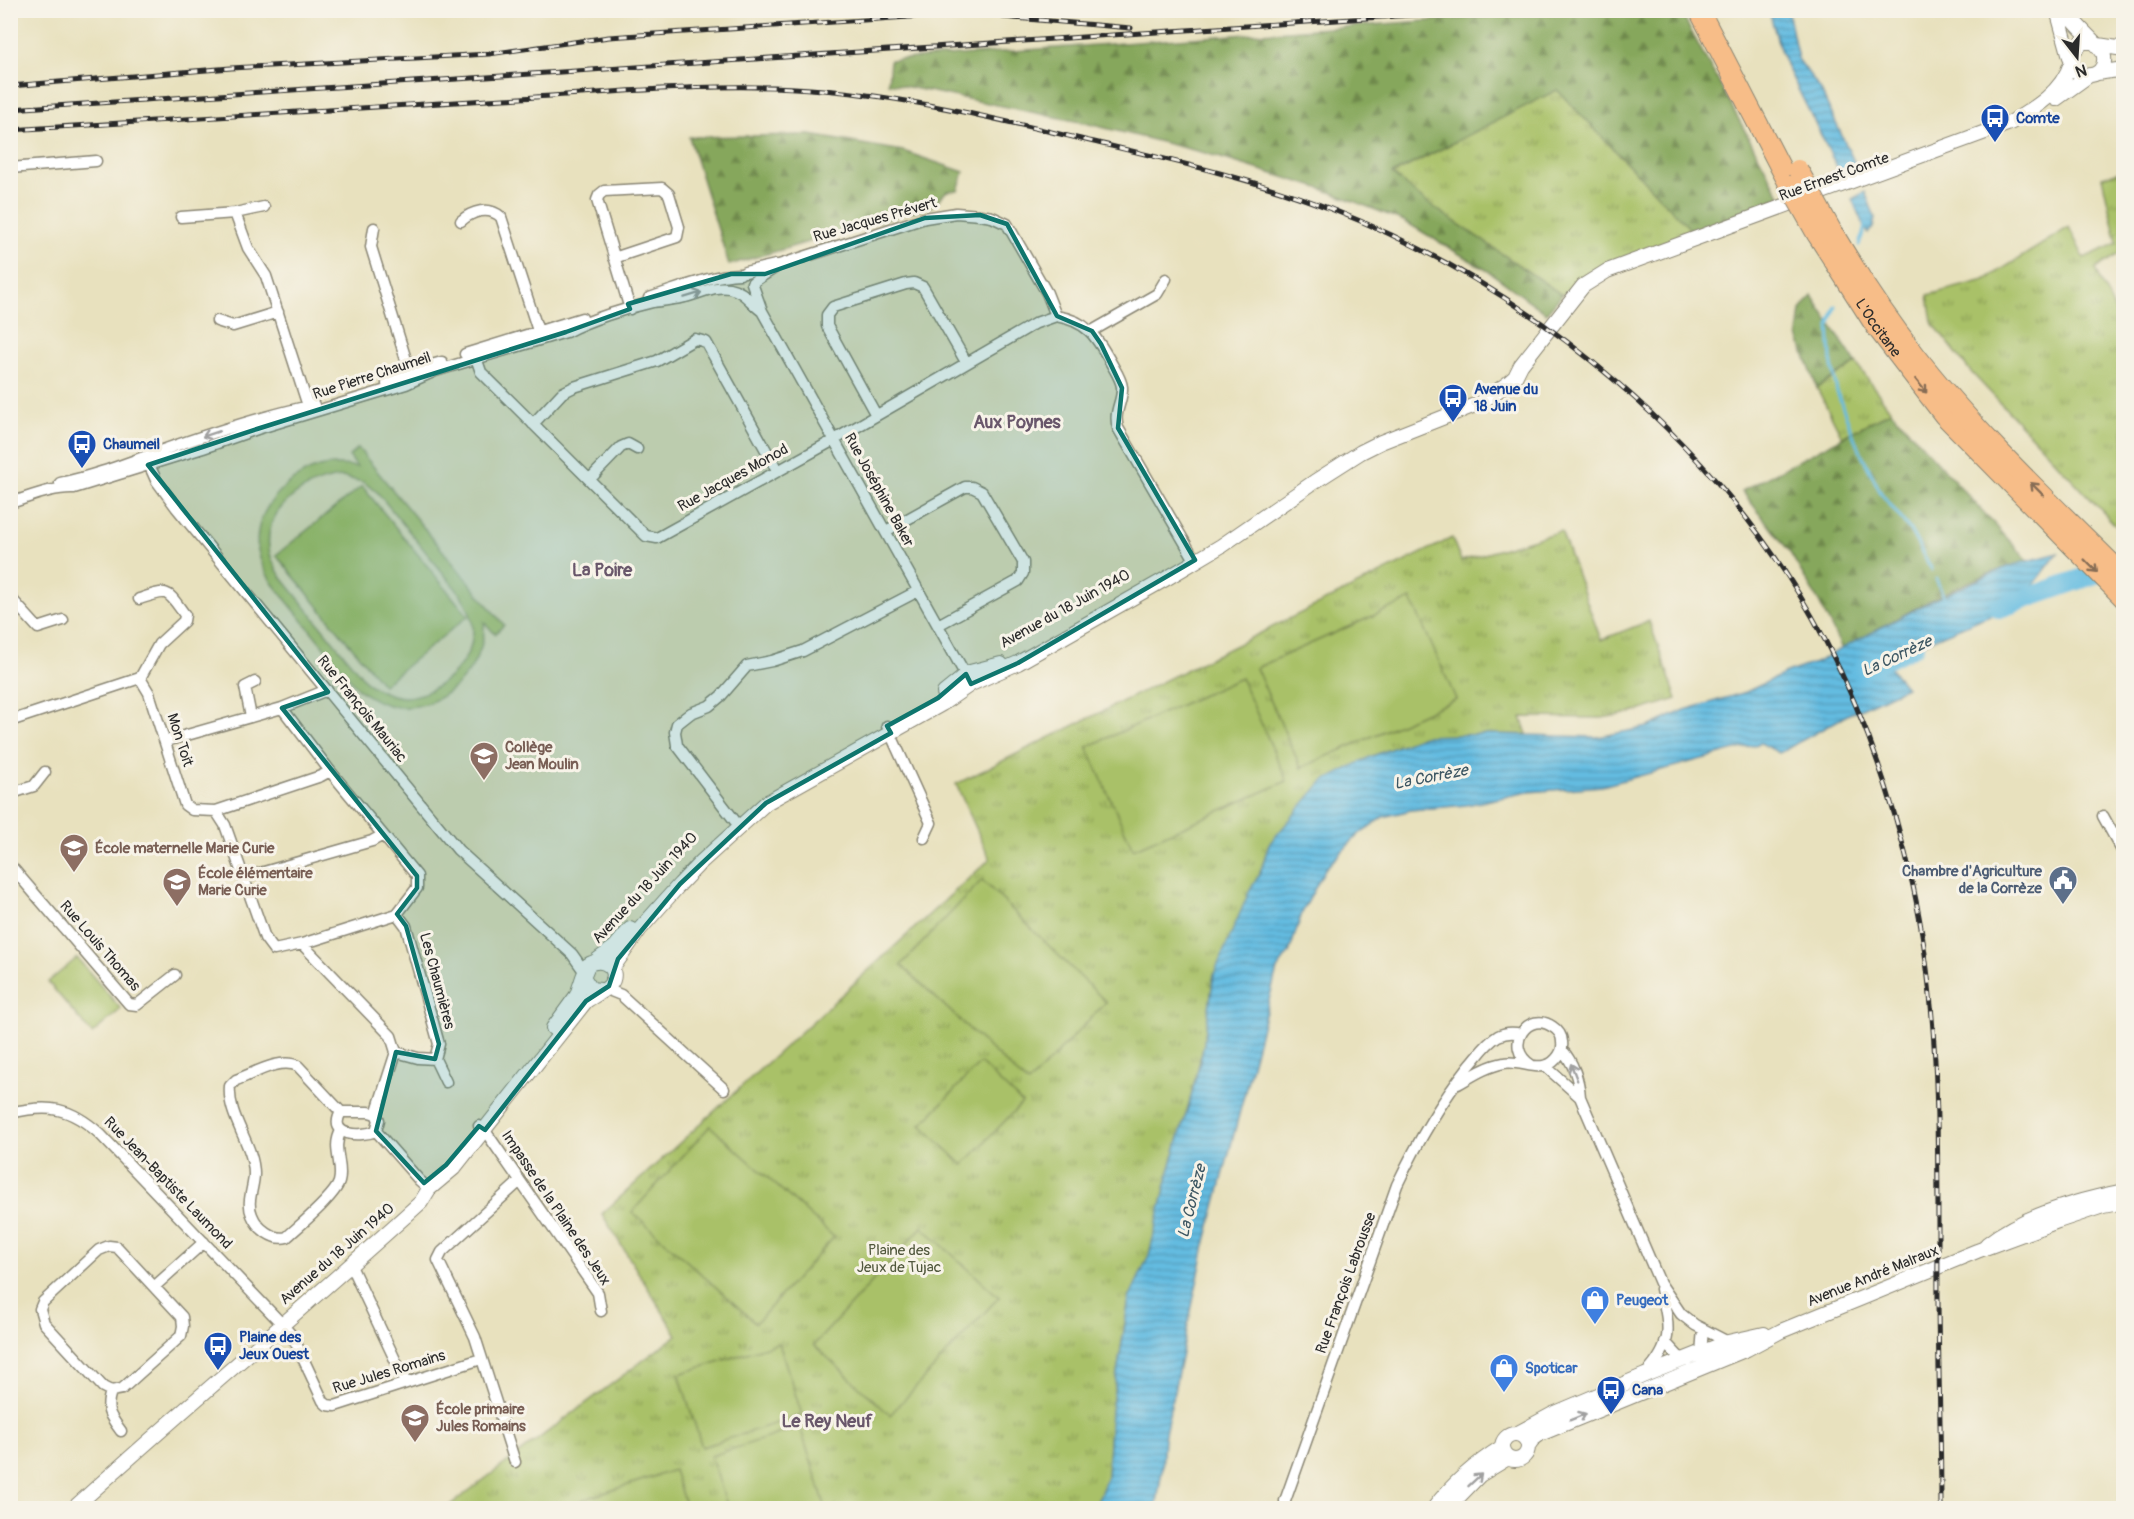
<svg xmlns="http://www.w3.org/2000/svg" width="2134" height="1519" font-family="Pangolin,sans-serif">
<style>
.grass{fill:url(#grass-tufts);stroke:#6a7649;stroke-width:1.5}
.forest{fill:url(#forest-firs);stroke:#586944;stroke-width:1.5}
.pitch{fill:#a9c167;stroke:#6a7649;stroke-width:1.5;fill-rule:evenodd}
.water{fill:url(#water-rules);stroke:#487486;stroke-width:1.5}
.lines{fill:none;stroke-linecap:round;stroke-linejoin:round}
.stream{stroke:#64bce1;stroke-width:3}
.river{stroke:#64bce1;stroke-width:20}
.minor-casing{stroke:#8a8674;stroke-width:13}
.tertiary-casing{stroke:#8a8674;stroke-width:16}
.motorway-casing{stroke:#8a8674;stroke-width:22}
.minor{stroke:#fff;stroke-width:10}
.tertiary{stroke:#fff;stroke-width:14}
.motorway{stroke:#f7bd88;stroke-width:20}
.rail-casing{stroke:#2b2b2b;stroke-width:5}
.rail{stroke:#f7f3e8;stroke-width:3;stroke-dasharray:9;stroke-linecap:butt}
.motorway-bridge-casing{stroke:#8a8674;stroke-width:22;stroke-linecap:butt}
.motorway-bridge{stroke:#f7bd88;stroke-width:20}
.oneway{stroke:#a0a0a0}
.oneway2{stroke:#876d55}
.marked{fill:#0f766e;fill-opacity:0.2;stroke:#0f766e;stroke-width:4.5;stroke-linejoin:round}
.labels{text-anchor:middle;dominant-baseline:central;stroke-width:6;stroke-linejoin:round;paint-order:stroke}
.transit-label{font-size:15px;font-weight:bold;fill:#164399;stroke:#f7f3e8;text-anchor:start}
.street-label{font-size:15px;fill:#2b2b2b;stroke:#f7f3e8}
.education-label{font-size:15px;font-weight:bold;fill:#785e54;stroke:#f7f3e8;text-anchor:start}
.service-label{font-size:15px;font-weight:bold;fill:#4e5e75;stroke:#f7f3e8;text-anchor:end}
.park-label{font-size:15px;fill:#51583d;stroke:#f7f3e8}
.shop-label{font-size:15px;font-weight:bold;fill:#366cbe;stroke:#f7f3e8;text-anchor:start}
.water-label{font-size:16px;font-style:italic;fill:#3c5662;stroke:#f7f3e8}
.quarter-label{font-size:18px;font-weight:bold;fill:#69576b;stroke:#f7f3e8}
</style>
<defs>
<pattern id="grass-tufts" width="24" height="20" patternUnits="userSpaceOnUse" patternTransform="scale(1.5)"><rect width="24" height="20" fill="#a9c167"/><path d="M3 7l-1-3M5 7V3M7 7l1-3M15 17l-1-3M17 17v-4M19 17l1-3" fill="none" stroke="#8a9d55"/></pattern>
<pattern id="forest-firs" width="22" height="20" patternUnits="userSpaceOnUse" patternTransform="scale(1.5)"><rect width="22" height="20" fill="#86a75c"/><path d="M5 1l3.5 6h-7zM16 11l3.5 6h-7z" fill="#6e884c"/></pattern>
<pattern id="water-rules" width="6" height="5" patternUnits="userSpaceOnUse" patternTransform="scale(1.5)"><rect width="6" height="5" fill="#64bce1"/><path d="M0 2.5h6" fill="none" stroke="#5399b7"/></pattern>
</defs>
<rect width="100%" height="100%" fill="#f7f3e8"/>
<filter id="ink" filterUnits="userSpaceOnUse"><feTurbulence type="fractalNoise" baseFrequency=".0167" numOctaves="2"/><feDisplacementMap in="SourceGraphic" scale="12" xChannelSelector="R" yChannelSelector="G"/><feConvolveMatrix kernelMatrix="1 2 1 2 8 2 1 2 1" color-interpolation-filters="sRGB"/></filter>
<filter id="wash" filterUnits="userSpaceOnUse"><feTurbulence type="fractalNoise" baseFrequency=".008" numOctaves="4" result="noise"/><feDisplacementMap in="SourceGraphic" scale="24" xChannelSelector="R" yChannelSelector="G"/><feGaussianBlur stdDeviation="1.35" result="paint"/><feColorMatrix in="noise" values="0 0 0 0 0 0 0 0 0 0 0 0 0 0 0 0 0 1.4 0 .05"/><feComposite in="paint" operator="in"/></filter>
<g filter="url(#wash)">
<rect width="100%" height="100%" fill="#e8e1be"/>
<path class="grass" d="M1557,89l136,143 -84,32 -47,31 -137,-94 -34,-26z
M2123,171v80l-28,18 28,59 1,143 -2,1 2,2 -1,55h-4l-148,-157 -39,-50 -4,-27 57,-15 84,-53 15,31 33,-15 -15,-66z
M1856,363l35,48 -49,26 -25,-49z
M1561,531l40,109 48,-19 28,78 -46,14 -29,5 -81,-1 6,17 -103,2 -54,21 -101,87 -9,29 -46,101 -11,75 -14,55 -19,64 -21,87 -20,44 -18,112 -4,66 -12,31h-649l231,-173 -75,-121 388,-355 -34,-75 496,-246 9,23z"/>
<path class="forest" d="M1563,11h117l103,190 -90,31 -136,-142 -165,84 33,27 137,94 -16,18 -58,-42 -84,-50 -79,-31 -120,-37 -120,-30 -197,-40 2,-23z
M810,135l93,16 61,21 -6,18 -11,1 -15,15 -203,59 -40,-128z
M1812,296l44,67 -39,25 -19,-52 3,-26z
M1891,411l137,150c-66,17 -127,56 -186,88l-23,-47 -30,-51 -47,-60z"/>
<path class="pitch" d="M358,448l146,177 -9,9 -11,-12c3,47 -46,96 -96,83 -11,-3 -19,-9 -29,-15l-86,-106c-7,-11 -13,-21 -15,-34 -6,-39 30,-76 66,-84 11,-2 22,-1 33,1l-8,-11zM342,477l21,5 14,10 84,103c7,11 12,22 12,35 0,33 -35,65 -67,67 -15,0 -28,-7 -39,-14l-85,-105c-6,-9 -12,-19 -13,-30 -5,-41 38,-68 73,-71z
M362,486l106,130 -85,69 -107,-130z
M1411,599l45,100 -155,69 -45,-100z
M1241,678l46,103 -154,68 -46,-102z
M982,880l124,122 -78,82 -127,-119z
M77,958l44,51 -29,25 -44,-52z
M980,1063l42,40 -59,62 -42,-40z
M710,1126l124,111 -78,86 -124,-111z
M922,1227l77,70 -109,118 -76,-70z
M779,1343l23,72 -100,32 -23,-73z
M800,1427l26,81h-98l-17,-52z
M674,1470l12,38h-111l-2,-5z"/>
<path class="water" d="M1769,11h19l10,48 22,30 38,81 -16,7 -55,-110 -7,-18z
M1865,192l10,25 -2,11 -5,5c-4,-4 -12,-26 -16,-34z
M2058,553l-37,49 -138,58 23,27 -57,27 -66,37 -4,2 -18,-10 -159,43 -74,6 -62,13 -55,5 -28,7 -25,18 -33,34 -23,44 -13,40 -12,16 -72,276 -41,193 -2,32 -6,38h-61l12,-31 4,-66 18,-112 20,-44 21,-87 19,-64 14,-55 11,-75 35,-82 11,-19 9,-29 53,-62 48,-25 54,-21 69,-2 105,3 50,-10 37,-17 61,-18 40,-19 29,-10 114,-61 80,-36z"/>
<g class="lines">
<path class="stream" d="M1859,245l6,-18
M1836,306l-7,20 2,34 6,32 20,53 24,48 29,37 22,40
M1936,579l8,18"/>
<path class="river" d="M1999,608l113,-40
M1860,672l54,-26"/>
</g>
</g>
<g filter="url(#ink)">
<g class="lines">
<g class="minor-casing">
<path id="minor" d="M10,168l86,-7
M235,213l29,-6
M181,217l54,-4 13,35 18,28 42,130
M461,221c11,-10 28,-15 40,-4l39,120
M374,228l-3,19 41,132
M614,258l63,-21 2,-10 -10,-33 -7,-6 -58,3 -5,4 -2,5 33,109
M745,272l31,-7
M753,282l26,-17 146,-47 31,-5 24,2 12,2 15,7 40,69 9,23c31,5 40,20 54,45 4,8 11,17 12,26 1,15 -9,24 -4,41l77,132
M752,283l10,28 207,370
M649,298c29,-9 61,-23 91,-24
M217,321l16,5 45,-14
M1092,331l65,-37 9,-15
M474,352l7,20 165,164 11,2 177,-98 202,-117 20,-7
M465,354l117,-36
M387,384l37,-17 18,-5
M876,415l-49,-89v-11l6,-8 73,-23 8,-1 9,4 43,75
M533,424l29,-31 12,-6 83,-26 38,-22 11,3 71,128
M147,460l9,20 20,27 282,343 114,104 12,17
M590,479l31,-32 7,-3 9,5
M60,483c35,-7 67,-20 100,-32 51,-18 102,-35 154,-46
M10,503c20,-6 43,-16 64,-15l129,-40 54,-19 149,-45 29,-13 131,-39c22,-12 61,-24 87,-30 10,-2 21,-2 32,-5 14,-3 29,-12 44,-9 16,3 21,15 33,23
M886,531l79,-44h7l10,5 41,70v11l-5,8 -80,44
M10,597l28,31 25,-8
M139,599c31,-10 27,-10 46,16l-1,6 -25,23 -19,34
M282,708l48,63 87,105v12l-20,26 -95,30
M251,717l-6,-30 10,-5
M10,721l130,-43 9,15 36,112 7,5 24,1 9,14 40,113 9,12 28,-6 89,92 5,16 -20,62 3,6 -3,11
M887,726l44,97 -7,15
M166,741l116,-33 45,-18
M10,791l2,2 22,-7 11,-14
M216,811l105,-35 9,-5
M2103,816l21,38
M735,821l-58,-76 -2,-13 2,-8 14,-11 18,-7 12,-10 26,-30 25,-5 31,-10 115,-60
M10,865l119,139 8,1 38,-30
M243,878l129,-37 11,-6
M397,914l9,12 33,118 -4,15 11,23
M606,989l15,6 103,94
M1562,1050c11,12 17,30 18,47
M396,1052l22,6 17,1
M1545,1066l35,31 80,186 21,31 14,11 33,17
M1458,1084c14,-8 29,-18 46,-21 17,-4 38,12 52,-4 4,-4 7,-10 6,-17 0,-6 -4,-12 -9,-15 -24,-18 -51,19 -22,38
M341,1112l-43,-46c-18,-9 -45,8 -62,14l-6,6c-3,31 24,58 24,88 0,14 -8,27 -2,41 5,13 21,26 35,22 12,-11 48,-41 52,-55 5,-17 -8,-34 2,-51
M341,1112c-14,25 20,25 35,19
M341,1112h28l7,2
M10,1113c39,-9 60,-6 90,21l181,189 12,14 30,64 4,4 8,1 146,-47
M479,1126l9,9 110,158 3,18
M376,1131l43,49 10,9
M109,1246l8,1 65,70 1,9 -2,10 -59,53 -11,2 -8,-4 -59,-64 -4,-14 3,-7 56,-52z
M351,1266l55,117
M154,1287l50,-45
M1665,1342l13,14 10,5
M1699,1357l2,-4 2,-24
M1646,1374c29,-31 23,-48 15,-85
M111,1391c-6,19 -2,24 10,40
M515,1462l-40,-125 -37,-77 4,-8 78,-71
M1285,1501l112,-316c20,-42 43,-82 72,-119 9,-10 17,-23 29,-30 8,-4 15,-4 23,-2"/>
</g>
<g class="tertiary-casing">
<path id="tertiary" d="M2057,10l13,47
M2066,10c7,15 38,37 38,47 3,26 -39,24 -32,-5l11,-10h10
M2098,45l26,4
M2097,73l27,-4
M2056,99l32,-23
M944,693l26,-21 31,-8
M596,961l19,-14 15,-18
M612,969l28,-40 40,-45 20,-21 66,-60 176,-99 29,-20 47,-21 151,-86 52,-31 93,-64 47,-30 20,-10 99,-39 27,-19 8,-7 6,-12 62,-79 24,-15 403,-148c25,-15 52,-31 61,-60
M553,1028l24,-33 6,-18
M1987,1244c36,-28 91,-44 137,-53
M1518,1433l35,-19 92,-39 83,-33 36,-8
M1502 1447a13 13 0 1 1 26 0a13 13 0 1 1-26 0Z
M1528,1446l4,-6 8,-6 207,-85 34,-18 196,-80 81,-30 45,-15 21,-4
M74,1508c114,-104 233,-202 347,-306l8,-13 25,-21 132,-167c6,-4 20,-11 24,-16 12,-15 -7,-30 -22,-20l-5,12 8,12 9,1
M1434,1508c19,-25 41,-44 68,-61
M1448,1508l32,-33 28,-17"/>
</g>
<g class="motorway-casing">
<g id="motorway">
<path d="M1699,10l91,176"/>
<path id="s1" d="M1817,234l58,91 69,90 180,183"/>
<path d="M1834,235c25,42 52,83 82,121 62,80 137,149 208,220"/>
</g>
</g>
<use href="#minor" class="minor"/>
<use href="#tertiary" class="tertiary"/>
<use href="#motorway" class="motorway"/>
<g class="rail-casing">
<path id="rail" d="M1003,17l128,11
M10,86l221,-18 258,-14 120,-17 405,-27
M10,109l1475,-99
M10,130c165,-10 329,-21 494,-31 105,-6 213,-18 319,-9 92,8 181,31 271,52 80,19 160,37 237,67 203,79 392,237 494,431 40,77 69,161 88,246 26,119 25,240 25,361 -1,87 3,174 3,261"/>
</g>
<use href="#rail" class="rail"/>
<g class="motorway-bridge-casing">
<path id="motorway-bridge" d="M1798,170l33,60
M1790,186l27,48"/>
</g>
<use href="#motorway-bridge" class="motorway-bridge"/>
</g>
<defs><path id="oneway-shaft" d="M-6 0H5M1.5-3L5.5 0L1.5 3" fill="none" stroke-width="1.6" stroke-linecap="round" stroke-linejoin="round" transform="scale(1.5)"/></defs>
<g class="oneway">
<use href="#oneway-shaft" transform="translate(693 295) rotate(-17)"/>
<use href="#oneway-shaft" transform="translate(211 434) rotate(162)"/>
<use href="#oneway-shaft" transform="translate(1574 1072) rotate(-111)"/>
<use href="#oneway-shaft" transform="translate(1578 1417) rotate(-22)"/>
<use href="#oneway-shaft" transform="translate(1475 1480) rotate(-43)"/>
</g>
<g class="oneway2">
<use href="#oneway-shaft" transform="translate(1921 386) rotate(51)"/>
<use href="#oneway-shaft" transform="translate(2037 489) rotate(-135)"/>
<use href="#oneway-shaft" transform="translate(2091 566) rotate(45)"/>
</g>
</g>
<path class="marked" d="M980,215l27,9 50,92 35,15 9,13 21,44 -4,40 77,132 -177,103 -47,21 -5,-10 -28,24 -51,28 4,7 -125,70 -86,81 -62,75 -9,27 -23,15 -101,129 -6,-4 -33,39 -22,18 -48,-52 20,-79 39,7 4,-15 -33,-118 -9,-12 20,-26v-12l-135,-168 46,-16 -180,-227 109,-36 309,-97 64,-23 -2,-5 103,-30h34l160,-56z"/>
<defs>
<g id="bus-pin" transform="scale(1.5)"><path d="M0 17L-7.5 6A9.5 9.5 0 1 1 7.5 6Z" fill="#1a4fb4" stroke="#f7f3e8"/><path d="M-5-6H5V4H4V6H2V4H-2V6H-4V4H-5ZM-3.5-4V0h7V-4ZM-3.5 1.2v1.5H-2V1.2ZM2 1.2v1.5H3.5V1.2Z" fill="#fff"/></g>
<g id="school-pin" transform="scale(1.5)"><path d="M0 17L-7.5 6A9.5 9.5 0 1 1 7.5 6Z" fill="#8d6e63" stroke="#f7f3e8"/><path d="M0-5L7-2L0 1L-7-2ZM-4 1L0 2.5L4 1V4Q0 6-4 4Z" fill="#fff"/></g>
<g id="civic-pin" transform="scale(1.5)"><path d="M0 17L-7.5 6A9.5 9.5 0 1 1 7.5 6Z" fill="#5c6f8a" stroke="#f7f3e8"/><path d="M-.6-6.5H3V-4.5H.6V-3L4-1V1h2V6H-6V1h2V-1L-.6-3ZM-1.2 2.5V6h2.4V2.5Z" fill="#fff"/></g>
<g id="shop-pin" transform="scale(1.5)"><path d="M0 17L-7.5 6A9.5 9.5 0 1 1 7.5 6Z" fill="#3f7fe0" stroke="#f7f3e8"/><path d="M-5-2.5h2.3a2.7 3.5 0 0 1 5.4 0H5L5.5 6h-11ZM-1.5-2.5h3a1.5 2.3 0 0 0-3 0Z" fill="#fff"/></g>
</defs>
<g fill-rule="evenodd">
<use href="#bus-pin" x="1995" y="118"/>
<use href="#bus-pin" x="1453" y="398"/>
<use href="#bus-pin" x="82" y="444"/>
<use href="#school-pin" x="484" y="756"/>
<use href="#school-pin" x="74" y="848"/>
<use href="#civic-pin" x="2063" y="880"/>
<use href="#school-pin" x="177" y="882"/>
<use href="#shop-pin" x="1595" y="1300"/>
<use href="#bus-pin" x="218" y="1346"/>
<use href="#shop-pin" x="1504" y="1368"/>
<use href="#bus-pin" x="1611" y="1390"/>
<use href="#school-pin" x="415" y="1418"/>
</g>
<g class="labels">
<g class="transit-label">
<text x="2016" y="118">Comte</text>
<text x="1474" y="389">Avenue du<tspan x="1474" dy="17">18 Juin</tspan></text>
<text x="103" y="444">Chaumeil</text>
<text x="239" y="1337">Plaine des<tspan x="239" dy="17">Jeux Ouest</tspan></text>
<text x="1632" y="1390">Cana</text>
</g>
<g class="street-label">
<text transform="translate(1834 177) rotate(-20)">Rue Ernest Comte</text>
<text transform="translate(875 220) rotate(-16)">Rue Jacques Prévert</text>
<text stroke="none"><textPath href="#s1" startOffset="112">L'Occitane</textPath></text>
<text transform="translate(372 376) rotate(-18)">Rue Pierre Chaumeil</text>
<text transform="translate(733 478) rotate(-29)">Rue Jacques Monod</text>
<text transform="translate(879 490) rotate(61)">Rue Joséphine Baker</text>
<text transform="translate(1065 609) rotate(-29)">Avenue du 18 Juin 1940</text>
<text transform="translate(362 709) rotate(51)">Rue François Mauriac</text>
<text transform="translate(180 740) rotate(72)">Mon Toit</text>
<text transform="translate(645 888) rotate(-47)">Avenue du 18 Juin 1940</text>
<text transform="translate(100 946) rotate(49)">Rue Louis Thomas</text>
<text transform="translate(437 981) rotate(75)">Les Chaumières</text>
<text transform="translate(168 1183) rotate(46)">Rue Jean-Baptiste Laumond</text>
<text transform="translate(556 1208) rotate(56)">Impasse de la Plaine des Jeux</text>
<text transform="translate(337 1254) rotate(-41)">Avenue du 18 Juin 1940</text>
<text transform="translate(1873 1276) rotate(-22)">Avenue André Malraux</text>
<text transform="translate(1346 1283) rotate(-70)">Rue François Labrousse</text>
<text transform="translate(389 1372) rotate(-17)">Rue Jules Romains</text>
</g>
<g class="education-label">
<text x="505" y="747">Collège<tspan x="505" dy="17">Jean Moulin</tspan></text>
<text x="95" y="848">École maternelle Marie Curie</text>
<text x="198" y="873">École élémentaire<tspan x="198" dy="17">Marie Curie</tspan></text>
<text x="436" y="1409">École primaire<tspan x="436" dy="17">Jules Romains</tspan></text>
</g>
<g class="service-label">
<text x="2042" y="871">Chambre d'Agriculture<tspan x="2042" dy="17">de la Corrèze</tspan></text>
</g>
<g class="park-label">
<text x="899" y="1250">Plaine des<tspan x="899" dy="17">Jeux de Tujac</tspan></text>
</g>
<g class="shop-label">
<text x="1616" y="1300">Peugeot</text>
<text x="1525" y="1368">Spoticar</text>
</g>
<g class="water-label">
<text transform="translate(1897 656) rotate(-25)">La Corrèze</text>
<text transform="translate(1431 777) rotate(-11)">La Corrèze</text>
<text transform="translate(1192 1201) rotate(-76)">La Corrèze</text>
</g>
<g class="quarter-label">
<text x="1017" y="422">Aux Poynes</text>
<text x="602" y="570">La Poire</text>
<text x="827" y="1421">Le Rey Neuf</text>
</g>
</g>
<rect width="2134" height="1519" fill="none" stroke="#f7f3e8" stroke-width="36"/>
<g transform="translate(2077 57) rotate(163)" stroke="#f7f3e8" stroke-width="4.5" paint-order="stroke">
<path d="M0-4.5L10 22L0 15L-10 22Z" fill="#2b2b2b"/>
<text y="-9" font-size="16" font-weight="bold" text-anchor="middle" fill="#2b2b2b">N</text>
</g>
</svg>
